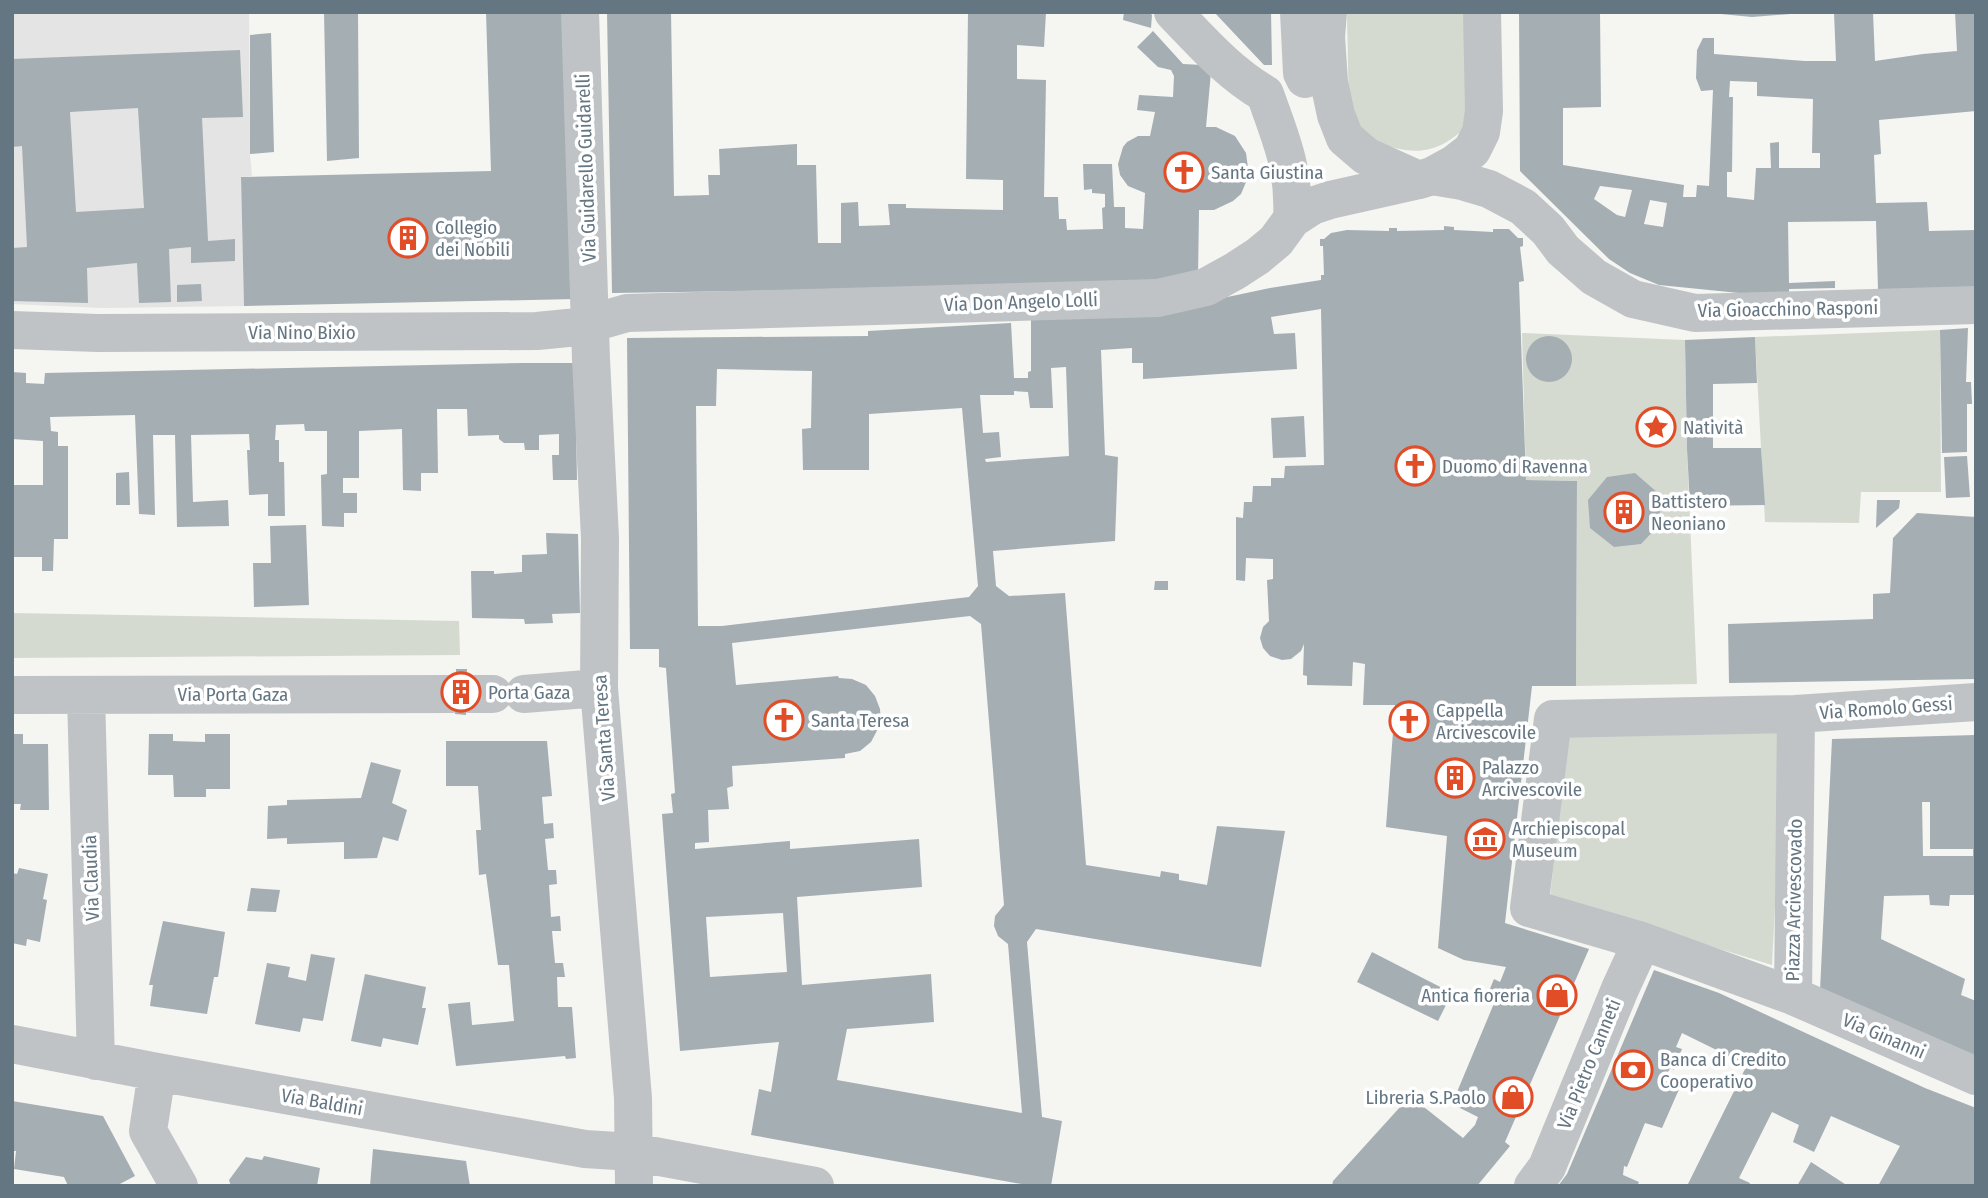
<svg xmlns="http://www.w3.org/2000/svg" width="1988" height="1198" font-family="'Fira Sans Condensed',sans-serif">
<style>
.built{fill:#e3e4e3}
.green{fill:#d5dad1}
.building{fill:#a5aeb3;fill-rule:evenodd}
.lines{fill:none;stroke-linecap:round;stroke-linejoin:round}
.minor{stroke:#bfc3c6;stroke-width:38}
.labels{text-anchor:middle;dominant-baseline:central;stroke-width:7;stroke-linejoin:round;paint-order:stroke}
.street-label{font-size:19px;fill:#657683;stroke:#fff}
.poi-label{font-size:19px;fill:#657683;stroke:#fff;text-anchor:start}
</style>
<rect width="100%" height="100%" fill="#f5f5f2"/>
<path class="built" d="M12,12h237l1,142 2,22 -11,1 3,129 -141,2 -91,-4z"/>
<path class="green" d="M1347,12h123l-3,114c-18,17 -36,28 -62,24 -53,-9 -56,-38 -57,-83 0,-19 -1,-37 -1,-55z
M1940,330l1,162h-80l-2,31 -94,-1 -10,-185z
M1522,333l163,7 2,109 10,235 -121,2 1,-205 -51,-1z
M12,613l447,8 1,34 -448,3z
M1784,732l-12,233 -222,-68 18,-163z"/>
<path class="building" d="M324,12h34l1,146 -32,3z
M486,12h81l8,287 -331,7 -3,-129 250,-6z
M607,12h64l3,184 35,-1 -1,-20h12l-1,-26 78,-5v21h19l2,78h23v-40l17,-1 1,24 31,-1 -2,-21h18v4l97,2v-30l-37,-1 2,-167h78l-2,35 -27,-2v34l29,1 -2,117h14l1,22h7l1,11 36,-1 -1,-21 3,-1v-13l-13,-1v-4l-8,1 -1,-26h29l2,43h11v21l18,1 2,-36 -17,-7 -8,-11 -2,-11 5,-17 4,-5 11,-6h12l5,-24 -18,-2 2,-15 34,2 1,-21 -3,-6 -13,-3 -21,-20 16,-16 30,33 20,1 8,7 -5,55h10l19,9 11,17 3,22 -8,19 -8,7 -19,9h-15l-1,68 -248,10 -338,5z
M1124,12h25l3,3 -1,13 -28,-8z
M1214,12h57l1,53h-8z
M1519,12h81l1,95 -38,1v57l121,20 -1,12h13l1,-12 12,1 4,-96 -12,1 -5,-13 1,-28 6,-12h11v16l91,7h31l-2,-49h39l2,49 48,-7 34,-3 -2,-39h21v99l-97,9 2,34 -7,1 2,48 51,-1 2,29 47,-1v57l-98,3 -2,-69 -88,1 1,61 46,-2v7l-46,1v5h-40l-90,-9 -29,-12 -21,-14 -89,-88zM1730,81l27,1v14l56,3 -1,54h8v15h-41v-26l-9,1 1,25h-15l-2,32 -27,-3v-25h5l1,-75h-4zM1600,186l32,4 -7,27 -8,-2 -23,-16zM1650,200l17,3 -4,24 -19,-3z
M1722,12h68v2l-38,3 -31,-3z
M271,33l3,119 -24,2v-119z
M240,50l3,67 -41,1 6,123 27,-2v22l-44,2v-16l-22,2 2,53 -32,1 -2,-40 -50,5 1,35 -76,-2v-53l15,-1 -5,-101 -10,1v-88zM138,108l6,100 -68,4 -6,-100z
M1444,226l10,1v3l39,2v-3h16l9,9h5v8l-3,1 4,34 -5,1 7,198 51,1 -1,205h-44l-27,237 84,26 -84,193 5,4 -33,40h-145l1,-5 77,-85 53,42 12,-13 3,-8 -26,-13 43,-103 -8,-5 7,-17 6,3 6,-15 -42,-7 -26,-12 9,-112 -61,-9 9,-122h-32l2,-41 -12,-2 -1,24 -45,-1v-9l-4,-1 1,-31 -3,7 -10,8 -9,1 -12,-4 -7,-8 -3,-10 3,-11 6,-6 -2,-41 6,-1v-20l-27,-1 -1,23 -9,-1v-63l7,1 1,-16h8l1,-16h18v-8h13l1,-12 39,-1 -3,-156 -50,8 3,17 21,-1 2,36 -154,10v-16h-11v-15l-31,2 4,105 13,2 -3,84 -122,10 3,35 13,10 56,-3 21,272 74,12 1,-6 18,3v6l28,5 10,-59 68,5 -24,136 -225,-38 -9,13 15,175 20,4 -11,65h-19l-281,-51 8,-46 12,3 8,-50 -99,9 -18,-237 11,-1 -2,-19 4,-1 -9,-125 -7,-1v-18h-29l-3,-311 241,-2v-5l143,-8 3,55h14v-6l3,-1v-53l149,-11 90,-19 51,-8v-5h3l-1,-29h-3v-7h4l7,-6 16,-3 42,1v-3h8v3l47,-1zM1066,367l3,89 -83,6 -1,-3 16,-2 -2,-25 -16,1 -3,-38h34v-4l14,1 2,16h23l-2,-40zM717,369l95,2 -1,57 -9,1 1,41h66v-56l93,-6 16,178 -9,11 -247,29h-24l-2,-220h20zM970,616l11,8 23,281 -9,11 -1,10 4,10 10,8 14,169 -185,-33 10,-51 87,-7 -3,-48 -129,11 -5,-88 125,-10 -3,-48 -129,10v-8l-95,8v-6l14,-1 -1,-32 21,-1 -2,-21 6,-2 -1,-20 113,-8v-4l15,-3 11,-9 10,-19 -1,-14 -5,-13 -9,-11 -14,-6 -13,-1 -1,-2 -102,9 -4,-42zM783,913l4,59 -77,5 -4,-60z
M201,284l1,17 -25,1v-17z
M1968,328l-2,54h5l1,22h-5v48l-25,1 -2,-123z
M1526 359a23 23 0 1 1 46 0a23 23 0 1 1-46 0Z
M1755,337l2,46 -44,1v64h48l4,57 -75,1 -3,-57 -2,-109z
M523,363h52l2,117h-24l-1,-25h7v-21l-20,1v15h-14l-1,-7h-20l-5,-4v-4l-31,1 -1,-27h-30l1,64h-17v18l-18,-1 -1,-61 -43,2v47h-16v15h14v20h-13v14l-22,-1 -1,-51 6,-1v-43h-22l-1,-7 -28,1 -1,15h4v22h5l1,54h-17v-22l-19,1 -2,-45h3l-1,-16 -58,1 2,67 35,-2 1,26 -52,1 -2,-92h-22l2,80 -16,-1 -4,-99 -85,2 1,14 7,1v14h10v93h-14l-1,32h-11v-14h-30v-72h31v-44l-31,-2v-67l14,1v10l18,1 1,-11z
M1304,416l2,41 -33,1 -2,-40z
M1967,456l3,41 -24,1 -2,-41z
M129,472l1,33h-14v-32z
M1635,473l23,20 3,30 -20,21 -27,3 -24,-19 -2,-28 19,-23z
M1877,500h23l-1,8 -23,20z
M1917,513l59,4v162l-247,4 -1,-59 145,-5v-25l17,-1 3,-55z
M306,525l3,80 -55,2 -1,-44h18l-1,-37z
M546,533l32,1 2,79 -28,1 1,9 -28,1 -1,-5 -52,-1 -1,-47h23v3l28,-2v-17l25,-1z
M1155,581h13v9h-14z
M456,669h11l-1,46 -11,-1z
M12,734h11v10h25l1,66h-29l1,-6h-9z
M149,734h24v7l32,1v-8h25v55h-24v8h-32l-1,-22h-25z
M1976,735v160h-26l-1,11 -19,-1 -1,-10 -45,1 -3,43 84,40 -4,16 15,6v61l-156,-71 12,-252zM1922,802h8v47h43v7h-50z
M446,741h101l5,55 -10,1 2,27 9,-1 1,15 -9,1 3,31h8l1,14 -8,1 2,32 9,-1 1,15h-9l3,32h8l2,14h-8l1,30h14l4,51 -10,1 -1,-3 -109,10 -8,-62 22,-2 2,23 42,-4 -1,-10 -4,-46h-11l-12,-91 -7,1 -3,-45h5l-3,-44h-32z
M371,762l30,8 -9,33 15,7 -9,31 -15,-4 -6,21 -33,1v-17l-57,2v-6l-20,1 1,-33 19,-1v-5l74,-2z
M19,868l29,6 -5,25 4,1 -7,42 -13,-3 -1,7 -14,-3v-70l5,1z
M251,888l29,2 -4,22 -29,-1z
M163,921l62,11 -7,45h-4l-7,37 -57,-8 3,-21h-4z
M1372,952l80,41 -14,28 -81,-39z
M311,954l24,4 -12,63 -20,-3 -3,14 -45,-8 12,-61 23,4 -2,10 18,4z
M1654,970l65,23 206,95 51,20v78h-98l22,-40 -69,-30 -17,36 -21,-10 6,-17 -27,-13 -33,66 11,5 -1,3h-62l60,-121 -65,-32 -6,14 6,2 -8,21 -4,-2 -6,12 16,7 -18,41 -17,-5 -18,44 -3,-1 -1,9 16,7 -2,4h-79l9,-12z
M365,974l61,13 -4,21h4l-8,37 -35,-7 -2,9 -30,-6z
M12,1101l91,15 32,60 -19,10h-48l-4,-9 -50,-8 2,-18h-4z
M373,1149l93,12 4,25h-100z
M264,1156l56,12 -3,18h-86l-2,-6 17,-23 16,3z
M1811,1162l37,24h-51z"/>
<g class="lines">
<path class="minor" d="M580,12l11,347 9,179 -1,150 34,410 1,88
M1173,12c30,31 55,60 92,82
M1299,12l3,61 3,6
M1328,12l-2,25 3,45 7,33 9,23 21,18 53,24 13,-4 22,-12 18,-14 9,-18 3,-21 -2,-99
M1265,94c16,45 30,76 27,125
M1432,176l30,5 27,8 34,18 25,23 15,20 31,27 39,22 62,14 281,-8
M12,330l86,3 439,-2 41,-4 49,-14 531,-15 48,-11 29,-16 23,-15 18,-15 16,-22 20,-13 18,-6 89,-20
M468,694h25
M524,694l75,-6
M12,695l441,-1
M86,695l10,366
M1796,714l-3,282 -151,-55 -113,-33 24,-189z
M1796,714l180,-12
M1793,996l183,80
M12,1044l145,28 428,77 48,3 182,34
M157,1072l-9,59 31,55
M1533,1186l14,-19 73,-178 22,-48"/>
</g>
<defs>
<g id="church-ring" transform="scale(2.0125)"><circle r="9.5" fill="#fff" stroke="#e14d27" stroke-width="1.5"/><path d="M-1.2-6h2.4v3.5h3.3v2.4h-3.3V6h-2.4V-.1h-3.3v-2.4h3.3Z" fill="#e14d27"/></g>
<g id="building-ring" transform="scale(2.0125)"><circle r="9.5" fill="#fff" stroke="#e14d27" stroke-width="1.5"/><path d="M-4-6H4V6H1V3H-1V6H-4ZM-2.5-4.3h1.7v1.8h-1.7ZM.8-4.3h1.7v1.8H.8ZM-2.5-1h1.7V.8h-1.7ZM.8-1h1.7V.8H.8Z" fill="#e14d27"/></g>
<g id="sight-ring" transform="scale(2.0125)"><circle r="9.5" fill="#fff" stroke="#e14d27" stroke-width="1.5"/><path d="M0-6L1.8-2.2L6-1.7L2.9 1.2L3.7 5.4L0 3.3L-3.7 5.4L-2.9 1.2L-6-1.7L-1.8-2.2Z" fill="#e14d27"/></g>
<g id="museum-ring" transform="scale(2.0125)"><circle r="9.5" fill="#fff" stroke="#e14d27" stroke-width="1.5"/><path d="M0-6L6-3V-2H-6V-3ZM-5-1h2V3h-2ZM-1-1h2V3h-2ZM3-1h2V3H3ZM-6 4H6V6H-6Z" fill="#e14d27"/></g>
<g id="shop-ring" transform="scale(2.0125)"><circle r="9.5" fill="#fff" stroke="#e14d27" stroke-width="1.5"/><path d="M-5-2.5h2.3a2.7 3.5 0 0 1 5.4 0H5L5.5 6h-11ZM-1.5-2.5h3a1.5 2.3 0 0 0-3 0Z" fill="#e14d27"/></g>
<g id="bank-ring" transform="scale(2.0125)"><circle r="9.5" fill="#fff" stroke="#e14d27" stroke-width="1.5"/><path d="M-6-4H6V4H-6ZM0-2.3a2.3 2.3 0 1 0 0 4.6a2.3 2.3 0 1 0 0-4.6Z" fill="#e14d27"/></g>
</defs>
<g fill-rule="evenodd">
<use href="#church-ring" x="1184" y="172"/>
<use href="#building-ring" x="408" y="238"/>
<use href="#sight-ring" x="1656" y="427"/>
<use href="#church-ring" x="1415" y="466"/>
<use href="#building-ring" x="1624" y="512"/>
<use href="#building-ring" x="461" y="692"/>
<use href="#church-ring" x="784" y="720"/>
<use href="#church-ring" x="1409" y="721"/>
<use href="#building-ring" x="1455" y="778"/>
<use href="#museum-ring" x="1485" y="839"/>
<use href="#shop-ring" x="1557" y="995"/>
<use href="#bank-ring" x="1633" y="1070"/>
<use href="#shop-ring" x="1513" y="1097"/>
</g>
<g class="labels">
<g class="street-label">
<text transform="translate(586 168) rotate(-92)">Via Guidarello Guidarelli</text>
<text transform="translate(1021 302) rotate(-2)">Via Don Angelo Lolli</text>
<text transform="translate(1788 309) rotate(-1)">Via Gioacchino Rasponi</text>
<text x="302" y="332">Via Nino Bixio</text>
<text x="233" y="694">Via Porta Gaza</text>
<text transform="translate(1886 708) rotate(-4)">Via Romolo Gessi</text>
<text transform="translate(604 738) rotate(-94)">Via Santa Teresa</text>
<text transform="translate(91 878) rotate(-92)">Via Claudia</text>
<text transform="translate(1794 900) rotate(-89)">Piazza Arcivescovado</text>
<text transform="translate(1884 1036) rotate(23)">Via Ginanni</text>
<text transform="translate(1589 1064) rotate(-68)">Via Pietro Canneti</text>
<text transform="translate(322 1102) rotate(10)">Via Baldini</text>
</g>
<g class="poi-label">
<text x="1211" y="172">Santa Giustina</text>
<text x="435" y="227">Collegio<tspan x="435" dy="22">dei Nobili</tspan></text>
<text x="1683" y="427">Natività</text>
<text x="1442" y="466">Duomo di Ravenna</text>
<text x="1651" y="501">Battistero<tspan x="1651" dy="22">Neoniano</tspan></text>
<text x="488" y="692">Porta Gaza</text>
<text x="1436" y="710">Cappella<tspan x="1436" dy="22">Arcivescovile</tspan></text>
<text x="811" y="720">Santa Teresa</text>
<text x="1482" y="767">Palazzo<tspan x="1482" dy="22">Arcivescovile</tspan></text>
<text x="1512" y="828">Archiepiscopal<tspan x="1512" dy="22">Museum</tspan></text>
<text x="1530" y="995" text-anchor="end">Antica fioreria</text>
<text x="1660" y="1059">Banca di Credito<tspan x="1660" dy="22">Cooperativo</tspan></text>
<text x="1486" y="1097" text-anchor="end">Libreria S.Paolo</text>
</g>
</g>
<rect width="1988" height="1198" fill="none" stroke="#657683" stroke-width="28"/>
</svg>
